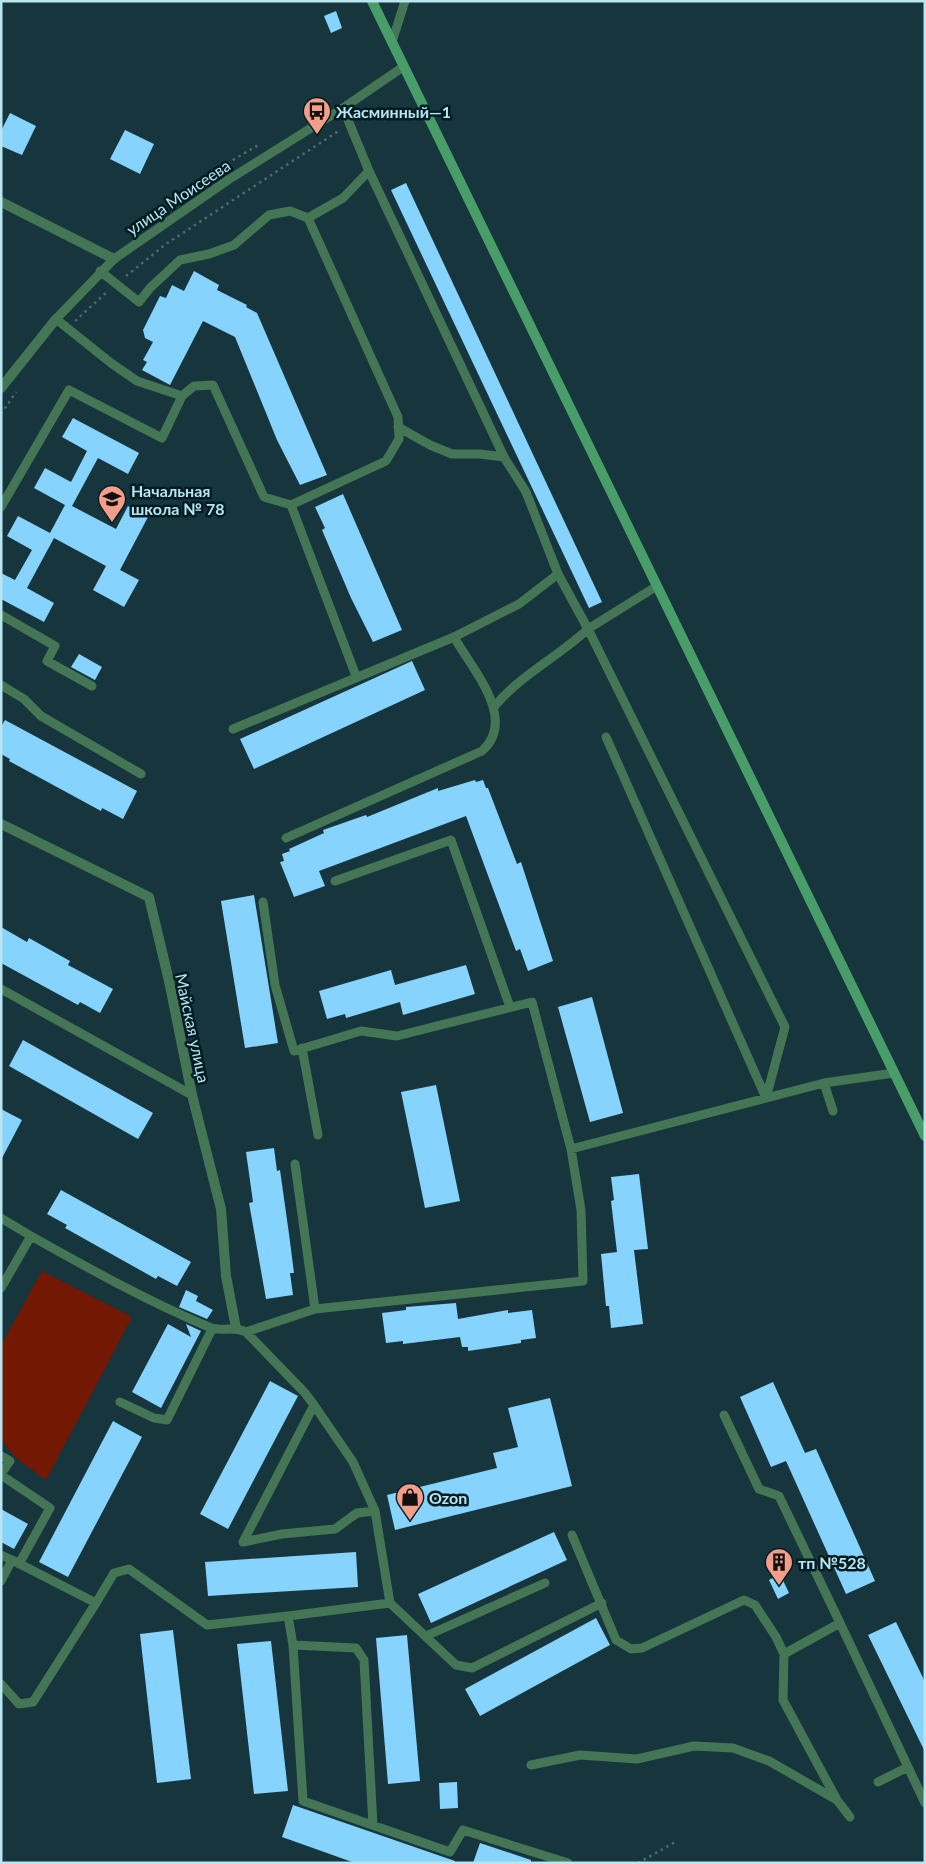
<svg xmlns="http://www.w3.org/2000/svg" width="926" height="1864" font-family="Lato,sans-serif">
<style>
.green{fill:#731803}
.building{fill:#86d3fd}
.lines{fill:none;stroke-linecap:round;stroke-linejoin:round}
.path{stroke:#486b73;stroke-width:2.5;stroke-dasharray:2.5 4;stroke-linecap:butt}
.service{stroke:#447655;stroke-width:9}
.minor{stroke:#447655;stroke-width:10}
.secondary{stroke:#499d68;stroke-width:10}
.labels{text-anchor:middle;dominant-baseline:central;stroke-width:5;stroke-linejoin:round;paint-order:stroke}
.poi-label{font-size:16px;font-weight:bold;fill:#b8e5ef;stroke:#001c23;text-anchor:start}
.street-label{font-size:16px;fill:#b8e5ef;stroke:#001c23}
</style>
<rect width="100%" height="100%" fill="#16353c"/>
<path class="green" d="M42,1271l90,46 -86,163 -30,-22 -15,-18v-95z"/>
<path class="building" d="M336,11l6,17 -11,5 -7,-17z
M10,113l26,13 -14,29 -21,-9v-15z
M125,130l29,14 -14,30 -30,-15z
M406,183l196,419 -13,6 -198,-418z
M194,271l25,14 -2,5 30,15 -1,2 11,6 70,162 -27,10 -23,-45 -42,-103 -32,-16 -33,64 -28,-15 5,-8 -4,-2 10,-18 -8,-4 -2,-8 17,-34 6,2 6,-13 12,6z
M73,418l66,35 -11,21 -30,-16 -26,48 44,23 12,-23 20,11 -28,53 19,10 -15,27 -31,-17 13,-24 -52,-28 -27,50 27,15 -10,19 -43,-23v-26l14,7 17,-30 -25,-14 11,-20 32,17 15,-28 -31,-17 11,-20 26,14 16,-31 -25,-14z
M343,494l59,136 -29,12 -22,-44 -29,-68 3,-2 -10,-21z
M79,654l23,13 -7,13 -24,-13z
M412,661l13,29 -171,79 -14,-30z
M5,720l132,71 -14,28 -21,-11 -1,3 -92,-50 1,-2 -9,-5v-27z
M475,780l1,2 7,-2 3,8h2l29,76 4,-2 32,99 -25,10 -8,-22 -4,2 -50,-135 -147,55 6,15 -31,11 -14,-35 4,-1 -2,-7 8,-3 -1,-2 35,-16 -1,-3 43,-15 1,2 71,-29v3z
M254,895l24,148 -33,5 -24,-147z
M1,927l26,15 2,-4 41,23 -2,4 45,24 -13,24 -20,-11 -2,3 -77,-42z
M466,965l9,29 -72,21 -3,-13 -54,16 -1,-4 -18,5 -8,-28 72,-21 4,15z
M592,997l31,116 -33,9 -32,-115z
M23,1040l130,73 -15,26 -129,-73z
M436,1085l24,116 -35,7 -24,-116z
M1,1109l21,11 -21,40z
M274,1148l3,23 3,-1 9,64 5,39h-4l3,22 -27,4 -17,-96 4,-1 -7,-50z
M639,1174l9,75 -14,1 9,74 -32,4 -2,-22h-3l-5,-52 16,-2 -6,-51 3,-1 -3,-23z
M61,1190l130,72 -14,24 -19,-10 -2,3 -91,-51 2,-3 -20,-11z
M186,1290l12,6 -2,5 17,9 -6,9 -28,-12z
M456,1303l2,16 50,-9v3l24,-3 4,28 -15,2v3l-53,8v-4h-6l-2,-10 -57,7v-3l-17,2 -4,-30 24,-3v-3z
M168,1324l23,13 -5,-13 15,7 -40,77 -29,-16z
M270,1381l28,15 -70,133 -28,-15z
M773,1382l32,71 11,-4 59,132 -29,13 -60,-133 -15,6 -31,-70z
M550,1398l22,88 -177,44 -8,-35 110,-27 -4,-15 25,-6 -10,-39z
M113,1421l29,16 -74,140 -29,-15z
M1,1509l27,15 -14,25 -13,-7z
M554,1532l13,28 -136,63 -13,-29z
M356,1552l2,35 -150,9 -3,-34z
M780,1574l9,19 -11,6 -9,-19z
M596,1618l14,27 -130,71 -15,-27z
M896,1622l29,60v70l-57,-117z
M173,1630l18,149 -34,4 -17,-149z
M407,1635l13,146 -32,3 -12,-146z
M271,1641l17,150 -34,3 -17,-150z
M457,1782l1,26 -18,1 -1,-26z
M293,1805l162,56v2h-100l-73,-26z
M480,1843l51,17v3h-58z"/>
<g class="lines">
<path class="path" d="M142,223l91,-63 27,-16
M126,276l40,-32 174,-114
M75,321l33,-30
M1,414l15,-22
M638,1863l39,-22"/>
<path class="service" d="M392,42l13,-41
M369,171l135,286 22,35 32,82
M100,271l39,31 11,-14 30,-28 29,-6 25,-9 35,-30 21,-4 18,7
M398,427l32,18 22,9h28l24,3
M291,505l95,-44 13,-22 -1,-22 -90,-199 35,-20 26,-27 -26,-63
M1,507l68,-117 93,48 20,-42
M1,615l54,31 -8,15 45,25
M356,676l-65,-171 -27,-8 -51,-112 -19,1 -12,10 -45,-15 -26,-18 -55,-44 58,-60 114,-79 115,-72 60,-41
M1,685l23,14 17,17 100,58
M233,729l221,-92 65,-33 39,-30 30,55c-30,28 -68,46 -94,78
M606,737l160,361 19,-71 -197,-398 69,-43
M286,838l196,-87c36,-32 -10,-82 -28,-114
M335,881l116,-41 59,167
M263,902l12,83 19,66 67,-20 36,5 135,-34 39,147 253,-66 70,-10
M1,989l191,106
M302,1048l16,87
M824,1083l9,28
M295,1164l20,145 268,-28 -2,-71 -10,-61
M1,1218l30,18 -30,52
M31,1236c59,33 116,65 178,91 11,5 24,-1 37,5l59,61 9,12 -71,137
M246,1332l69,-23
M120,1402l34,16 13,2 45,-91
M314,1405l39,57 22,49
M724,1415l35,74 20,7 61,127 -56,31
M1,1456l9,5 -9,13
M1,1475l49,33 -31,56
M572,1535l44,105 15,9 11,-1 102,-48 11,5 21,32 8,17 -1,46 54,100 13,17
M243,1542l39,-8 53,-5 22,-16 18,-2 15,92 66,62 16,3 130,-65
M1,1555l11,5
M1,1581l11,-21 84,43 18,-30 15,-4 78,56 81,-9 5,29 10,156 147,51 13,-22 105,33
M288,1616l102,-13
M840,1623l85,180
M426,1636l119,-53
M293,1645l63,3 8,12 9,165
M1,1684l18,20 14,-2 63,-99
M531,1765l49,-10 57,4 57,-13 39,2 36,13 68,39
M878,1782l30,-15"/>
<path class="minor" d="M1,202l113,57
M1,388l55,-69
M1,824l148,73 20,84 23,114 29,114 5,67 10,52"/>
<path class="secondary" d="M372,1l553,1135"/>
</g>
<defs>
<g id="bus-pin" transform="scale(1.4375)"><path d="M0 17L-7.5 6A9.5 9.5 0 1 1 7.5 6Z" fill="#f49e8a" stroke="#001c23"/><path d="M-5-6H5V4H4V6H2V4H-2V6H-4V4H-5ZM-3.5-4V0h7V-4ZM-3.5 1.2v1.5H-2V1.2ZM2 1.2v1.5H3.5V1.2Z" fill="#111"/></g>
<g id="school-pin" transform="scale(1.4375)"><path d="M0 17L-7.5 6A9.5 9.5 0 1 1 7.5 6Z" fill="#f49e8a" stroke="#001c23"/><path d="M0-5L7-2L0 1L-7-2ZM-4 1L0 2.5L4 1V4Q0 6-4 4Z" fill="#111"/></g>
<g id="shop-pin" transform="scale(1.4375)"><path d="M0 17L-7.5 6A9.5 9.5 0 1 1 7.5 6Z" fill="#f49e8a" stroke="#001c23"/><path d="M-5-2.5h2.3a2.7 3.5 0 0 1 5.4 0H5L5.5 6h-11ZM-1.5-2.5h3a1.5 2.3 0 0 0-3 0Z" fill="#111"/></g>
<g id="building-pin" transform="scale(1.4375)"><path d="M0 17L-7.5 6A9.5 9.5 0 1 1 7.5 6Z" fill="#f49e8a" stroke="#001c23"/><path d="M-4-6H4V6H1V3H-1V6H-4ZM-2.5-4.3h1.7v1.8h-1.7ZM.8-4.3h1.7v1.8H.8ZM-2.5-1h1.7V.8h-1.7ZM.8-1h1.7V.8H.8Z" fill="#111"/></g>
</defs>
<g fill-rule="evenodd">
<use href="#bus-pin" x="317" y="111"/>
<use href="#school-pin" x="112" y="499"/>
<use href="#shop-pin" x="410" y="1497"/>
<use href="#building-pin" x="779" y="1562"/>
</g>
<g class="labels">
<g class="poi-label">
<text x="336" y="111">Жасминный—1</text>
<text x="131" y="490">Начальная<tspan x="131" dy="18">школа № 78</tspan></text>
<text x="429" y="1497">Ozon</text>
<text x="798" y="1562">тп №528</text>
</g>
<g class="street-label">
<text transform="translate(178 197) rotate(-34)">улица Моисеева</text>
<text transform="translate(193 1028) rotate(78)">Майская улица</text>
</g>
</g>
<rect width="926" height="1864" fill="none" stroke="#b8e5ef" stroke-width="5"/>
</svg>
